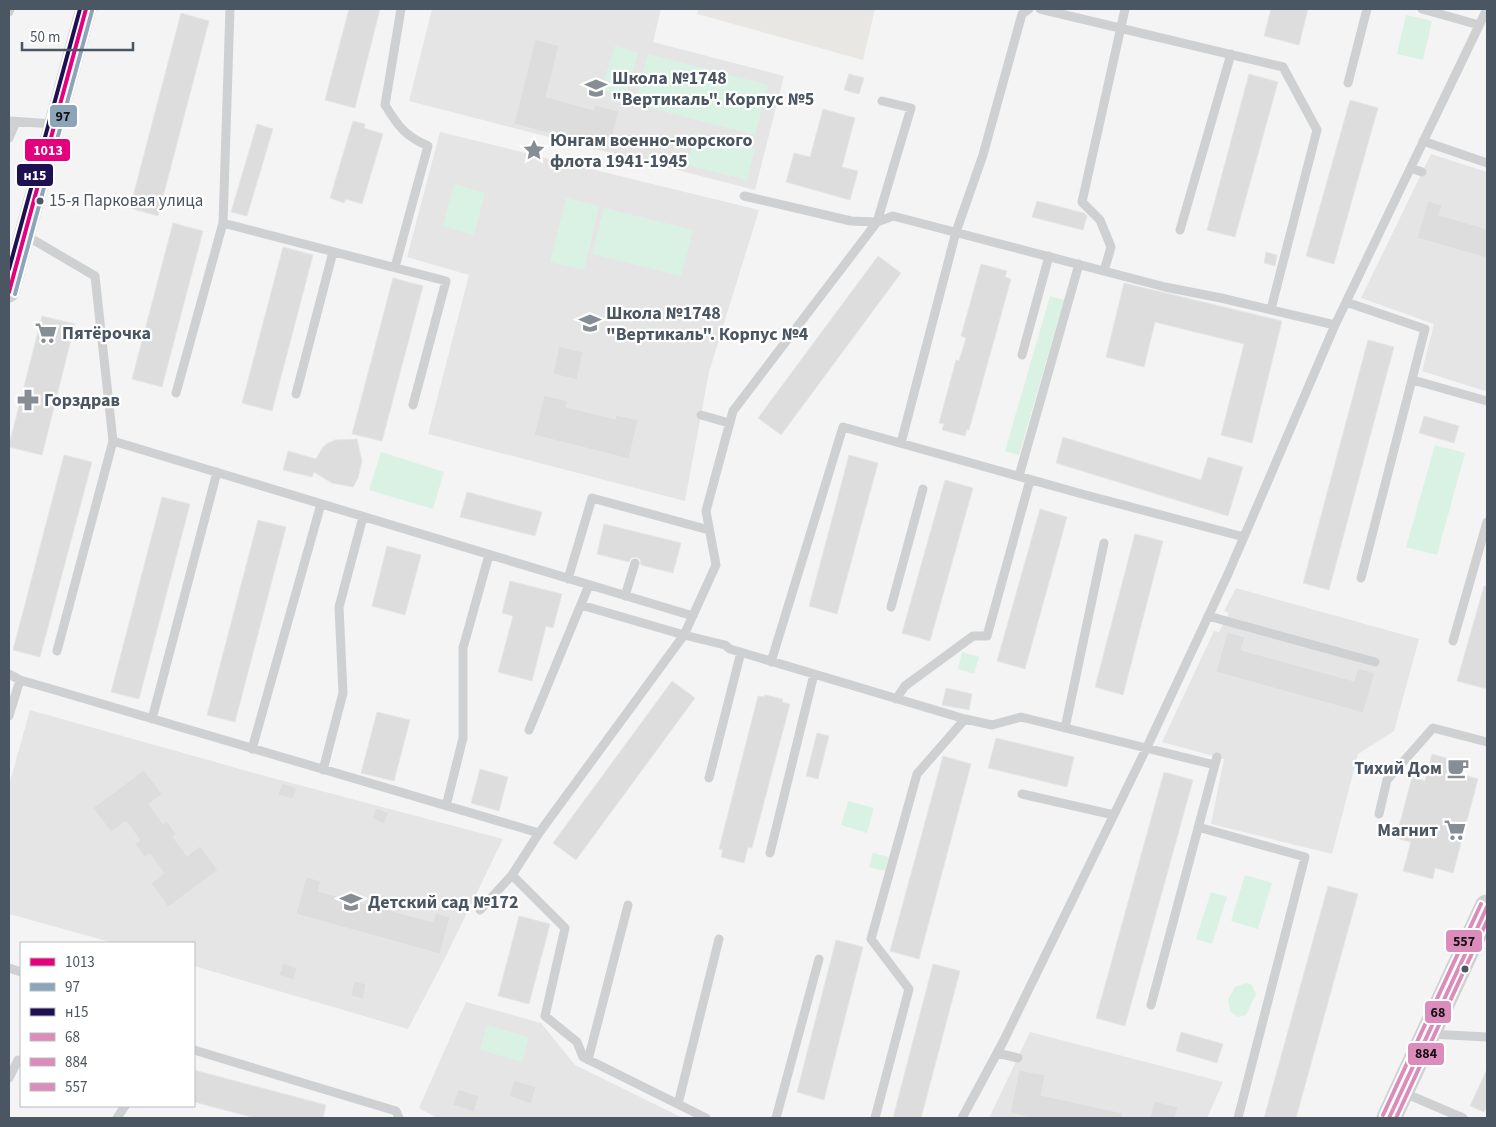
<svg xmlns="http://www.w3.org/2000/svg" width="1496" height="1127" font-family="'Source Sans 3',sans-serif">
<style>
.commercial{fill:#e8e7e3}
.education{fill:#e6e5e6}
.green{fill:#d9f2e3}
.building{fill:#ddddde;stroke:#e5e6e7}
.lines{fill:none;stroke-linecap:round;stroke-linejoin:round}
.service{stroke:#ced0d2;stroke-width:9}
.tertiary{stroke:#ced0d2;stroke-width:21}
.secondary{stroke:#ced0d4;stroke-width:25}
.bus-1-casing{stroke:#fff;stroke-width:8}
.bus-2-casing{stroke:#fff;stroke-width:8}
.bus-3-casing{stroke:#fff;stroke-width:8}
.bus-4-casing{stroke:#fff;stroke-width:8}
.bus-5-casing{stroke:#fff;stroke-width:8}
.bus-6-casing{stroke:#fff;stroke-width:8}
.bus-1{stroke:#e5007d;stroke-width:4}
.bus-2{stroke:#8ca5b8;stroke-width:4}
.bus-3{stroke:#1f1051;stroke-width:4}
.bus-4{stroke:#db8cbb;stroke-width:4}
.bus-5{stroke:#db8cbb;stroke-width:4}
.bus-6{stroke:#db8cbb;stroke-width:4}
.bus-dot{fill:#4a5661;stroke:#fff;stroke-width:2}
.labels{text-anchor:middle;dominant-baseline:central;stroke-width:4.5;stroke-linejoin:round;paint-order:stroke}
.bus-label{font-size:17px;fill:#4a5661;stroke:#fff;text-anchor:start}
.poi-label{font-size:18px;font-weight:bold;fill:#4a5661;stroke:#fff;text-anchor:start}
.line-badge{stroke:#fff;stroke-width:2}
.badge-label{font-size:14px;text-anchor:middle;font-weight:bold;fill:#fff}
.pale-badge-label{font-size:14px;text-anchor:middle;font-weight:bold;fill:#111}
</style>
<rect width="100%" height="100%" fill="#f4f4f4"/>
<path class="commercial" d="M698,9h177l-12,51 -166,-46z"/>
<path class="education" d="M432,9h229l-8,33 131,34 -29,114 -346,-89z
M440,132l319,78 -50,162 -24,129 -257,-67 41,-159 -62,-18z
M1431,154l56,18v216l-2,3 -63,-20 12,-47 -73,-26z
M1236,588l183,51 -25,92 -36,23 -26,100 -121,-30 13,-65 -62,-17 52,-111 5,1 10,-19 -5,-2z
M30,710l235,66 238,63 -61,125 -34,65 -214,-63v-23h-80l-105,-29v-129z
M466,1002l75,21 34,42 108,53h-246l-18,-10z
M1030,1032l193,50 -16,36h-218z"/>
<path class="green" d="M1406,15l26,6 -9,39 -26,-6z
M615,46l23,7 -13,44 -24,-7z
M648,54l120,31 -13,50 -120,-31z
M695,133l60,15 -8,32 -60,-15z
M454,184l31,9 -11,42 -31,-9z
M566,198l33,8 -15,64 -34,-8z
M604,208l89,22 -12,46 -89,-22z
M1050,296l14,4 -45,155 -14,-4z
M1435,445l30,8 -28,102 -31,-8z
M381,452l63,20 -11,37 -64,-19z
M962,652l17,5 -5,17 -16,-5z
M848,801l26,7 -7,25 -26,-8z
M873,853l16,4 -4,14 -16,-4z
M1245,875l27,8 -14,46 -27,-8z
M1211,892l16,5 -15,47 -16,-5z
M1246,983l6,2 4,9 -10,21 -8,2 -8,-6 -2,-11 7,-13z
M487,1025l42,12 -7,25 -42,-12z"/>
<path class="building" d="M349,9h31l-25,99 -30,-8z
M1271,9h37l-9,36 -35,-9z
M181,13l28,8 -51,195 -28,-8z
M535,39l24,7 -13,51 48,13 1,-5 24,6 -10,38 -95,-25z
M849,74l15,4 -5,16 -15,-4z
M1249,74l29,8 -43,155 -28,-7z
M1350,100l28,8 -44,156 -28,-8z
M823,109l32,9 -13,49 16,4 -8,29 -64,-18 8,-29 16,4z
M353,121l12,3 -1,4 19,6 -21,70 -16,-5 -2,4 -14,-5z
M257,124l16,5 -26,87 -16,-4z
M1037,201l47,12 3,3 -4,14 -51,-13z
M1428,201l14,4 -3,10 48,14v29l-70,-20z
M173,223l30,8 -41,156 -30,-8z
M283,247l30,8 -41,156 -30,-8z
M1266,252l11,3 -2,11 -11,-3z
M878,256l23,17 -120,162 -23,-17z
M981,264l26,7 -2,6 6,2 -42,151 -2,-1 -2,7 -23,-6 2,-6 -5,-1 17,-63 3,1 7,-23 -5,-2z
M393,278l30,8 -41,155 -30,-7z
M1124,283l158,38 -30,122 -31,-8 23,-91 -89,-22 -11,45 -38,-10z
M42,316l33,8 -33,131 -33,-8v-2z
M1368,340l26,7 -65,243 -26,-7z
M559,346l24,6 -6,28 -24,-6z
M544,395l24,6 -2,6 49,12 1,-4 22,5 -9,39 -95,-24z
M1424,416l35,10 -5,17 -35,-10z
M1063,437l138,43 7,-23 35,10 -15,49 -172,-53z
M357,439l5,22 -4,17 -5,9 -21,-4 -18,-11 -2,5 -29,-7 5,-19 28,8 7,-12 5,-4 7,-3z
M64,455l28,7 -52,195 -27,-7z
M849,455l29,8 -41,151 -28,-8z
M945,480l28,8 -43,153 -28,-8z
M467,492l75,20 -7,24 -75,-19z
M162,497l28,7 -51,195 -28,-7z
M1040,509l27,8 -42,152 -28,-8z
M258,520l28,7 -51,195 -28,-7z
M604,524l77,19 -8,30 -32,-8 -1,-6 -4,-2 -5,1 -2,4 -32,-8z
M1135,534l28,7 -40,154 -28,-8z
M387,546l34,9 -16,60 -33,-9z
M510,581l52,13 -9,34 -7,-2 -14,55 -34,-9 15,-56 -11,-3z
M1484,586h3v103l-30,-8z
M1227,632l18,5 -4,13 113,31 4,-13 17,5 -12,40 -147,-41z
M672,681l23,17 -119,162 -23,-17z
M946,688l26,6 -3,16 -27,-5z
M765,695l18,4 -1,3 8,2 -38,144 -4,-1 -4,16 -23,-6 2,-7 -4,-1 39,-153 6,1z
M377,712l33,8 -16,61 -33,-8z
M817,733l12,3 -11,43 -12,-3z
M996,738l78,19 -7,30 -79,-19z
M1432,754l32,9 -3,11 17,5 -25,94 -18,-5 -2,11 -30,-8 8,-29 -15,-4 16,-61 13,4z
M943,756l28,8 -52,195 -29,-8z
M480,769l28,8 -9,34 -28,-8z
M144,770l18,24 -13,10 14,20 4,-3 9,13 -3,3 14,19 13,-10 18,24 -50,37 -17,-24 13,-10 -14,-19 -5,3 -10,-13 5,-4 -14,-19 -15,11 -18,-24z
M1164,772l29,8 -68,246 -29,-8z
M282,783l15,5 -4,11 -15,-4z
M377,808l12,5 -5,11 -12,-6z
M306,877l15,4 -3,10 115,31 3,-9 14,4 -10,37 -144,-40z
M1328,886l30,8 -62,224h-32z
M519,916l31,8 -21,80 -31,-8z
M836,940l27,7 -39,153 -27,-8z
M283,963l14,5 -3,12 -15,-5z
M933,964l27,7 -39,147h-28z
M354,981l12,3 -3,15 -12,-3z
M1181,1032l42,12 -6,19 -41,-12z
M1487,1069v37l-3,6 -14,-6z
M194,1070l132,35 -3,13h-68l-61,-16z
M1019,1070l26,5 -4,20 81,18v5h-91l-21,-5z
M514,1080l22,7 -5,17 -22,-8z
M458,1089l21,7 -5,16 -21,-7z
M1154,1101l24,6 -3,11h-25z"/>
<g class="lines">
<path class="service" d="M1040,9l243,58 34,63 -46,179
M1422,9l57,16
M9,12l1,-3
M1348,83l19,-74
M9,121l45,3
M9,138l7,-16
M1423,141l64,22
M1411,168l11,4
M744,196l107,25 26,1 34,-114 -29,-7
M223,223l223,58 -33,124
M1180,230l51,-176
M25,235l70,41 18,165 580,175
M395,267l33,-121c-23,-10 -30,-20 -43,-41l16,-96
M1104,271l7,-24 -11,-27 -18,-18 43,-193
M1346,302l79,27 -64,249
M1022,355l27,-99
M1413,380l74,21
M176,393l47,-170 7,-214
M296,394l37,-142
M701,415l28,8
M901,443l55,-211 27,-77 39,-141 7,-5
M1019,476l60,-212
M568,579l24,-81 117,32
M625,596l10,-33
M581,605l103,30 41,10 5,4 235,70 27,6 29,-8 194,48
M891,607l32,-118
M1208,616l167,46
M1453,641l34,-119
M57,651l56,-210
M771,662l72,-235 239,67 162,43
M9,674l11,6 28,8 491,145
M896,699l9,-13 68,-50h14l43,-156
M9,716l11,-36
M152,719l65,-247
M1065,728l39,-185
M529,730l60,-145
M252,749l69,-245
M323,770l20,-77 -4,-86 24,-90
M709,778l32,-126
M1022,794l92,21
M446,806l17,-68v-90l26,-93
M1379,814l8,-34 46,-52 54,14
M1198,827l107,30 -67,261
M770,853l44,-179
M512,875l53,53 -20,88 32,26 6,15 123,61
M480,910l32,-35 27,-42 145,-198 32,-70 -10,-54 27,-100 144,-189 16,-6 272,71 56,11 114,27
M9,968l12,4
M1151,1005l66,-248
M1430,1034l57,3
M194,1050l202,61 3,7
M997,1053l21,5
M588,1060l40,-155
M9,1078l9,-18
M1402,1092l61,26
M678,1104l41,-165
M117,1118l8,-12
M776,1118l43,-159
M875,1118l34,-129 -38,-50 46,-165 48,-55
M962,1118l41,-76 144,-295 81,-173 107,-249 152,-316"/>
<path class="tertiary" d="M9,292l77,-283"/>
<path class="secondary" d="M1389,1118l98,-211"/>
<g class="bus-1-casing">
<path id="bus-1" d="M9,292l77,-283"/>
</g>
<g class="bus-2-casing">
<path id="bus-2" d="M15,294l77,-283"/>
</g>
<g class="bus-3-casing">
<path id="bus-3" d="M9,269l71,-260"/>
</g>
<g class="bus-4-casing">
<path id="bus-4" d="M1389,1118l98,-211"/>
</g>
<g class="bus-5-casing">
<path id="bus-5" d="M1396,1118l91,-197"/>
</g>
<g class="bus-6-casing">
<path id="bus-6" d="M1383,1115l98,-211"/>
</g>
<use href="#bus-1" class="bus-1"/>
<use href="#bus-2" class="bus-2"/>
<use href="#bus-3" class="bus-3"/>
<use href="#bus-4" class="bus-4"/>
<use href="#bus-5" class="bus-5"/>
<use href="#bus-6" class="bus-6"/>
</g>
<defs>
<g id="school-bare" transform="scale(1.725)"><path d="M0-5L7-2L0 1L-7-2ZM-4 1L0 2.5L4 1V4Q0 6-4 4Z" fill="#868d94" stroke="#fff" stroke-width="2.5" paint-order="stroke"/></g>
<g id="sight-bare" transform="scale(1.725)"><path d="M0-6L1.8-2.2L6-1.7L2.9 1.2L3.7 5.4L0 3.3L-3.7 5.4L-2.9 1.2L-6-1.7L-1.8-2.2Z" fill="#868d94" stroke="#fff" stroke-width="2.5" paint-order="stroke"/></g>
<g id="supermarket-bare" transform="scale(1.725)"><path d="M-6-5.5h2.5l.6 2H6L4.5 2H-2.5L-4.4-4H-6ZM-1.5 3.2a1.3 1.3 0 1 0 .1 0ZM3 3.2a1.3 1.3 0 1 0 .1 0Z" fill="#868d94" stroke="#fff" stroke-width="2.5" paint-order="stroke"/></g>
<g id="pharmacy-bare" transform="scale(1.725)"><path d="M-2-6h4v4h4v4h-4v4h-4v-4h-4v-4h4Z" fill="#868d94" stroke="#fff" stroke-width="2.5" paint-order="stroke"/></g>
<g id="cafe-bare" transform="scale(1.725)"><path d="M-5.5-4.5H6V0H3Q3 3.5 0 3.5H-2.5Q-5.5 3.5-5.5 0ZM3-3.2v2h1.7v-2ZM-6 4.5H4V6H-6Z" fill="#868d94" stroke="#fff" stroke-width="2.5" paint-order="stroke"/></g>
</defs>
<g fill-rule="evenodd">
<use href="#school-bare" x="596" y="88"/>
<use href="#sight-bare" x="534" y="150"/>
<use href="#school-bare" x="590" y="323"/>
<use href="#supermarket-bare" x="46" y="333"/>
<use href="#pharmacy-bare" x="28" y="400"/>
<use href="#cafe-bare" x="1458" y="768"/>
<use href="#supermarket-bare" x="1455" y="830"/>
<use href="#school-bare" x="351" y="902"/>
</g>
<g class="bus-dot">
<circle cx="40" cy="201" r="4.5"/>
<circle cx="1465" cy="969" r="4.5"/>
</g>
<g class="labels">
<g class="bus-label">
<text x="49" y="201">15-я Парковая улица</text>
</g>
<g class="poi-label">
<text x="612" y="78">Школа №1748<tspan x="612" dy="21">"Вертикаль". Корпус №5</tspan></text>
<text x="550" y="140">Юнгам военно-морского<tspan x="550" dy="21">флота 1941-1945</tspan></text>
<text x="606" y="313">Школа №1748<tspan x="606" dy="21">"Вертикаль". Корпус №4</tspan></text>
<text x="62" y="333">Пятёрочка</text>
<text x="44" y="400">Горздрав</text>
<text x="1442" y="768" text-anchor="end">Тихий Дом</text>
<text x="1438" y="830" text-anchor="end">Магнит</text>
<text x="368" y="902">Детский сад №172</text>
</g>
</g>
<g class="line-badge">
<rect x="49" y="104" width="29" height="24" rx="5" fill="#8ca5b8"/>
<rect x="24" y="138" width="47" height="24" rx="5" fill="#e5007d"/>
<rect x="16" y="163" width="38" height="24" rx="5" fill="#1f1051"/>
<rect x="1445" y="929" width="38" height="24" rx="5" fill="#db8cbb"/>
<rect x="1424" y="1000" width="28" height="24" rx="5" fill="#db8cbb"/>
<rect x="1407" y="1042" width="38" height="24" rx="5" fill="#db8cbb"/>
</g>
<g class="badge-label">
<text x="48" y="155">1013</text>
<text x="35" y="180">н15</text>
</g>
<g class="pale-badge-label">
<text x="63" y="121">97</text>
<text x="1464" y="946">557</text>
<text x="1438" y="1017">68</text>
<text x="1426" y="1058">884</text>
</g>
<rect width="1496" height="1127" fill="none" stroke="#4a5661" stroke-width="20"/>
<rect x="20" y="942" width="175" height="165" fill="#ffffff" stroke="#b7bbc0"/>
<rect x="30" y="958" width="25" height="8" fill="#e5007d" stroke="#b7bbc0"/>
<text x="65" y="967" font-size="15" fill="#4a5661">1013</text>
<rect x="30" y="983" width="25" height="8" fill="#8ca5b8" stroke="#b7bbc0"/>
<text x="65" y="992" font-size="15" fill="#4a5661">97</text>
<rect x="30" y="1008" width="25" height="8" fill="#1f1051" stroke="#b7bbc0"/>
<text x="65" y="1017" font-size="15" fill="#4a5661">н15</text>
<rect x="30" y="1033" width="25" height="8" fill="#db8cbb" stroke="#b7bbc0"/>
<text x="65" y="1042" font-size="15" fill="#4a5661">68</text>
<rect x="30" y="1058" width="25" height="8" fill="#db8cbb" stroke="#b7bbc0"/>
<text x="65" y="1067" font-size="15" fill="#4a5661">884</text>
<rect x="30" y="1083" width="25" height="8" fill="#db8cbb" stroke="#b7bbc0"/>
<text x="65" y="1092" font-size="15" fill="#4a5661">557</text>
<path d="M22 42v8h111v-8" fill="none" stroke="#4a5661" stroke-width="2.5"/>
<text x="30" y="42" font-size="15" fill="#4a5661" stroke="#ffffff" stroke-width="4" paint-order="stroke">50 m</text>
</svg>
